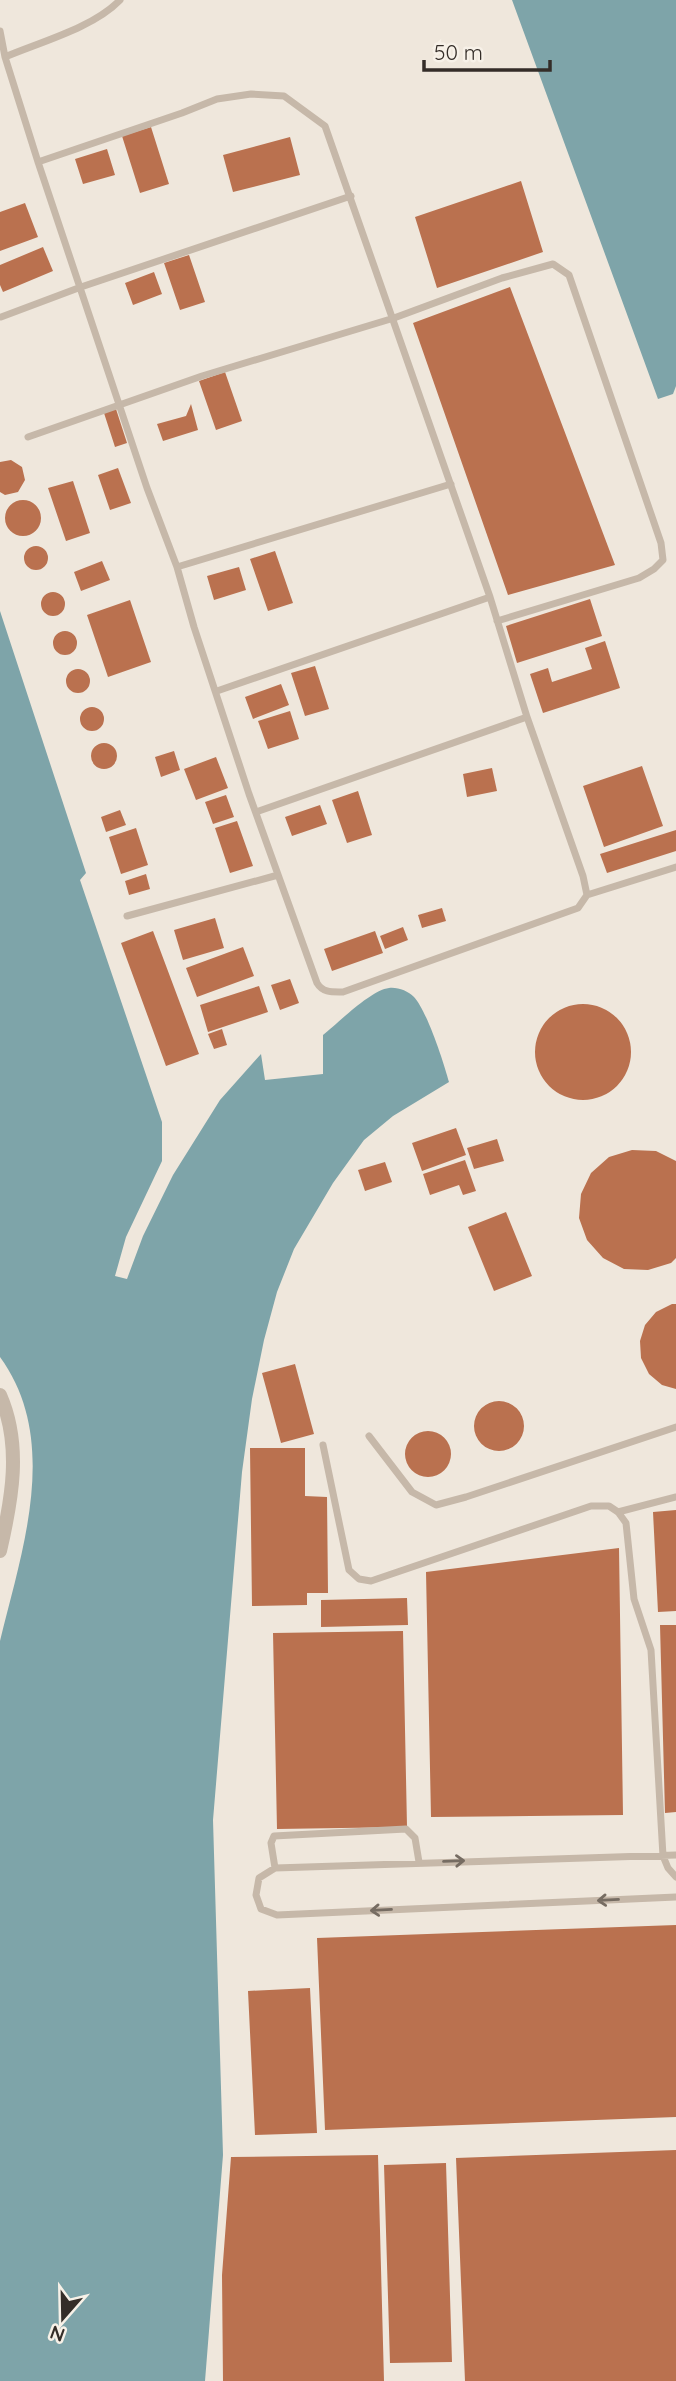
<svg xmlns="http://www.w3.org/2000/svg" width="676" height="2381" font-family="Quicksand,sans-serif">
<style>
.water{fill:#7ea4a9}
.building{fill:#ba714f}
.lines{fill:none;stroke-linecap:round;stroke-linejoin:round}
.service{stroke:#c6b8a9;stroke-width:7}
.minor{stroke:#c6b8a9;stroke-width:14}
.oneway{stroke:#766c62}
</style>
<rect width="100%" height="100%" fill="#efe7dc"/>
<path class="water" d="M512,0h164v386l-3,8 -15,5z
M0,611l86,262 -6,7 82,242v39l-36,76 -11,39 12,3 16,-43 30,-61 47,-75 41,-46 4,26 58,-6v-39c15,-12 48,-45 66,-47 9,-1 19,3 25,9 13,14 30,66 35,85l-56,34 -29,24 -31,43 -39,66 -17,43 -13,48 -12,59 -10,73 -29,348 10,335 -18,226h-205v-740c22,-91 61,-200 0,-284z"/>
<path class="building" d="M151,127l18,57 -29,9 -18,-57z
M290,137l10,38 -67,17 -10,-37z
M107,149l8,26 -32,9 -8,-25z
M521,181l22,71 -106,36 -22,-71z
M25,203l13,34 -38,14v-39z
M43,247l10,24 -50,21 -3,-7v-20z
M189,255l16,47 -25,8 -16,-47z
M154,272l8,22 -29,11 -8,-22z
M510,287l105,278 -107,30 -95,-272z
M225,372l17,49 -26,9 -17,-49z
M191,404l7,26 -35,11 -6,-17 29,-8z
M116,409l11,34 -12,4 -11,-34z
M11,460l11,7 3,13 -7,12 -13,3 -5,-3v-30z
M118,468l13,35 -21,7 -12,-35z
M73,481l17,52 -24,8 -18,-53z
M5 518a18 18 0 1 1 36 0a18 18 0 1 1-36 0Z
M24 558a12 12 0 1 1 24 0a12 12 0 1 1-24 0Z
M275,551l18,52 -25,8 -18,-52z
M102,561l8,19 -29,11 -7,-19z
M239,567l7,23 -32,10 -7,-24z
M41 604a12 12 0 1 1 24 0a12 12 0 1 1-24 0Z
M590,599l12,37 -85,27 -11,-37z
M130,600l21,62 -43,15 -21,-62z
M53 643a12 12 0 1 1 24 0a12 12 0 1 1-24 0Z
M605,641l15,47 -77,25 -13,-39 18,-6 4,14 40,-13 -7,-21z
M315,666l14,43 -24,7 -14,-43z
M66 681a12 12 0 1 1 24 0a12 12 0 1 1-24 0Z
M281,684l8,21 -36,14 -8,-22z
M80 719a12 12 0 1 1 24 0a12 12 0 1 1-24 0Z
M290,711l9,28 -31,10 -10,-28z
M91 756a13 13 0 1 1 26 0a13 13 0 1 1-26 0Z
M174,751l6,19 -19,7 -6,-20z
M216,757l12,31 -32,12 -12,-31z
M642,766l21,60 -59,21 -21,-61z
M492,768l5,23 -30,6 -4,-23z
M358,791l14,44 -25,8 -15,-43z
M226,795l8,22 -21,7 -8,-22z
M320,805l7,19 -35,12 -7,-19z
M120,810l6,15 -20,7 -5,-15z
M237,821l16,45 -23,7 -15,-45z
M136,828l12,37 -27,9 -12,-37z
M676,830v21l-69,22 -7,-19z
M146,874l4,15 -21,6 -4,-14z
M442,908l4,13 -24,7 -4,-13z
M215,918l9,30 -41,12 -9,-30z
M403,927l5,13 -23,9 -5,-13z
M153,931l46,123 -33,12 -45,-123z
M375,931l8,22 -51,18 -8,-22z
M243,947l11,29 -57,21 -11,-29z
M290,979l9,24 -19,7 -9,-25z
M259,986l9,26 -60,20 -8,-27z
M535 1052a48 48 0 1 1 96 0a48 48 0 1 1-96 0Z
M222,1029l5,16 -13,4 -6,-15z
M456,1128l10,27 -44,16 -10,-28z
M497,1139l7,22 -30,8 -7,-21z
M632,1150l24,1 20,10v97l-5,5 -23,7 -24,-1 -21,-11 -16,-18 -8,-22 2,-24 10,-21 18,-16z
M465,1160l11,31 -13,4 -4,-10 -29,10 -7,-21z
M385,1162l7,20 -27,9 -7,-21z
M506,1212l26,64 -38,15 -26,-64z
M672,1304h4v85l-14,-4 -13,-11 -8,-16 -1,-17 5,-16 11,-13z
M295,1364l19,70 -33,9 -19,-70z
M474 1426a25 25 0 1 1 50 0a25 25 0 1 1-50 0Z
M405 1454a23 23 0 1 1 46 0a23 23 0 1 1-46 0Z
M250,1448h55v48l22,1 1,96h-21v12l-55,1z
M676,1510v101l-18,1 -5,-100z
M619,1548l4,267 -192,2 -5,-245z
M407,1598l1,27 -87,2v-27z
M660,1625h16v187l-11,1z
M403,1631l4,196 -130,2 -4,-196z
M676,1925v192l-351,13 -8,-192z
M310,1988l7,145 -62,2 -7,-144z
M676,2150v231h-211l-9,-223z
M378,2155l6,226h-161l-1,-106 9,-118z
M446,2163l6,199 -62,1 -6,-198z"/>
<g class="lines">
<path class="service" d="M0,31l5,26 33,105 109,326 30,79 17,60 55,167 68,189c6,10 15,9 26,9l235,-84 9,-13 -4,-19 -56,-159 -37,-120 -165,-471 -41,-30 -33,-2 -34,5 -35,14 -144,49
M5,57c35,-15 88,-29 115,-57
M1,317l80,-30 270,-91
M28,437l174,-61 192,-58 108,-40 51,-14 16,11 92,268 2,17 -9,9 -15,9 -142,43
M177,567l274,-83
M217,691l273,-94
M256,812l271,-95
M587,895l89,-28
M127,916l151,-41
M369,1436l43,56 24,13 30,-8 210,-70
M323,1445l26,125 10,9 12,2 220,-75h18l9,6 8,11 8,76 17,51 12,206 5,12 8,9
M618,1512l58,-15
M676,1855l-401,13 -16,10 -3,17 5,14 16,6 399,-18
M275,1868l-4,-25 3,-7 132,-7 9,9 4,24"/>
<path class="minor" d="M0,1395c22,50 12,104 0,156"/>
</g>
<defs><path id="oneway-shaft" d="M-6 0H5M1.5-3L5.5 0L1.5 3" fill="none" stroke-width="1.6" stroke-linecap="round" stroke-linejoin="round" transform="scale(1.75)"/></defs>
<g class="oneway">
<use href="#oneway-shaft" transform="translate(454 1861) rotate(-2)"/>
<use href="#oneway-shaft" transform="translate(608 1900) rotate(177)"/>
<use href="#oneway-shaft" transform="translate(381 1910) rotate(177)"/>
</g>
<g transform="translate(63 2318) rotate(200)" stroke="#f7f1e8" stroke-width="5" paint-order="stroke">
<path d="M0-5L12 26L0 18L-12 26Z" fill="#342d28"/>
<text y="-10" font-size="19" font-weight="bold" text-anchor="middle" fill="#342d28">N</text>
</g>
<path d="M424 60v10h126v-10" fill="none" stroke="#342d28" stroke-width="3.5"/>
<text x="434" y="60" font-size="21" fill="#342d28" stroke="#f7f1e8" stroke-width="5" paint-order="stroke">50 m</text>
</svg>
